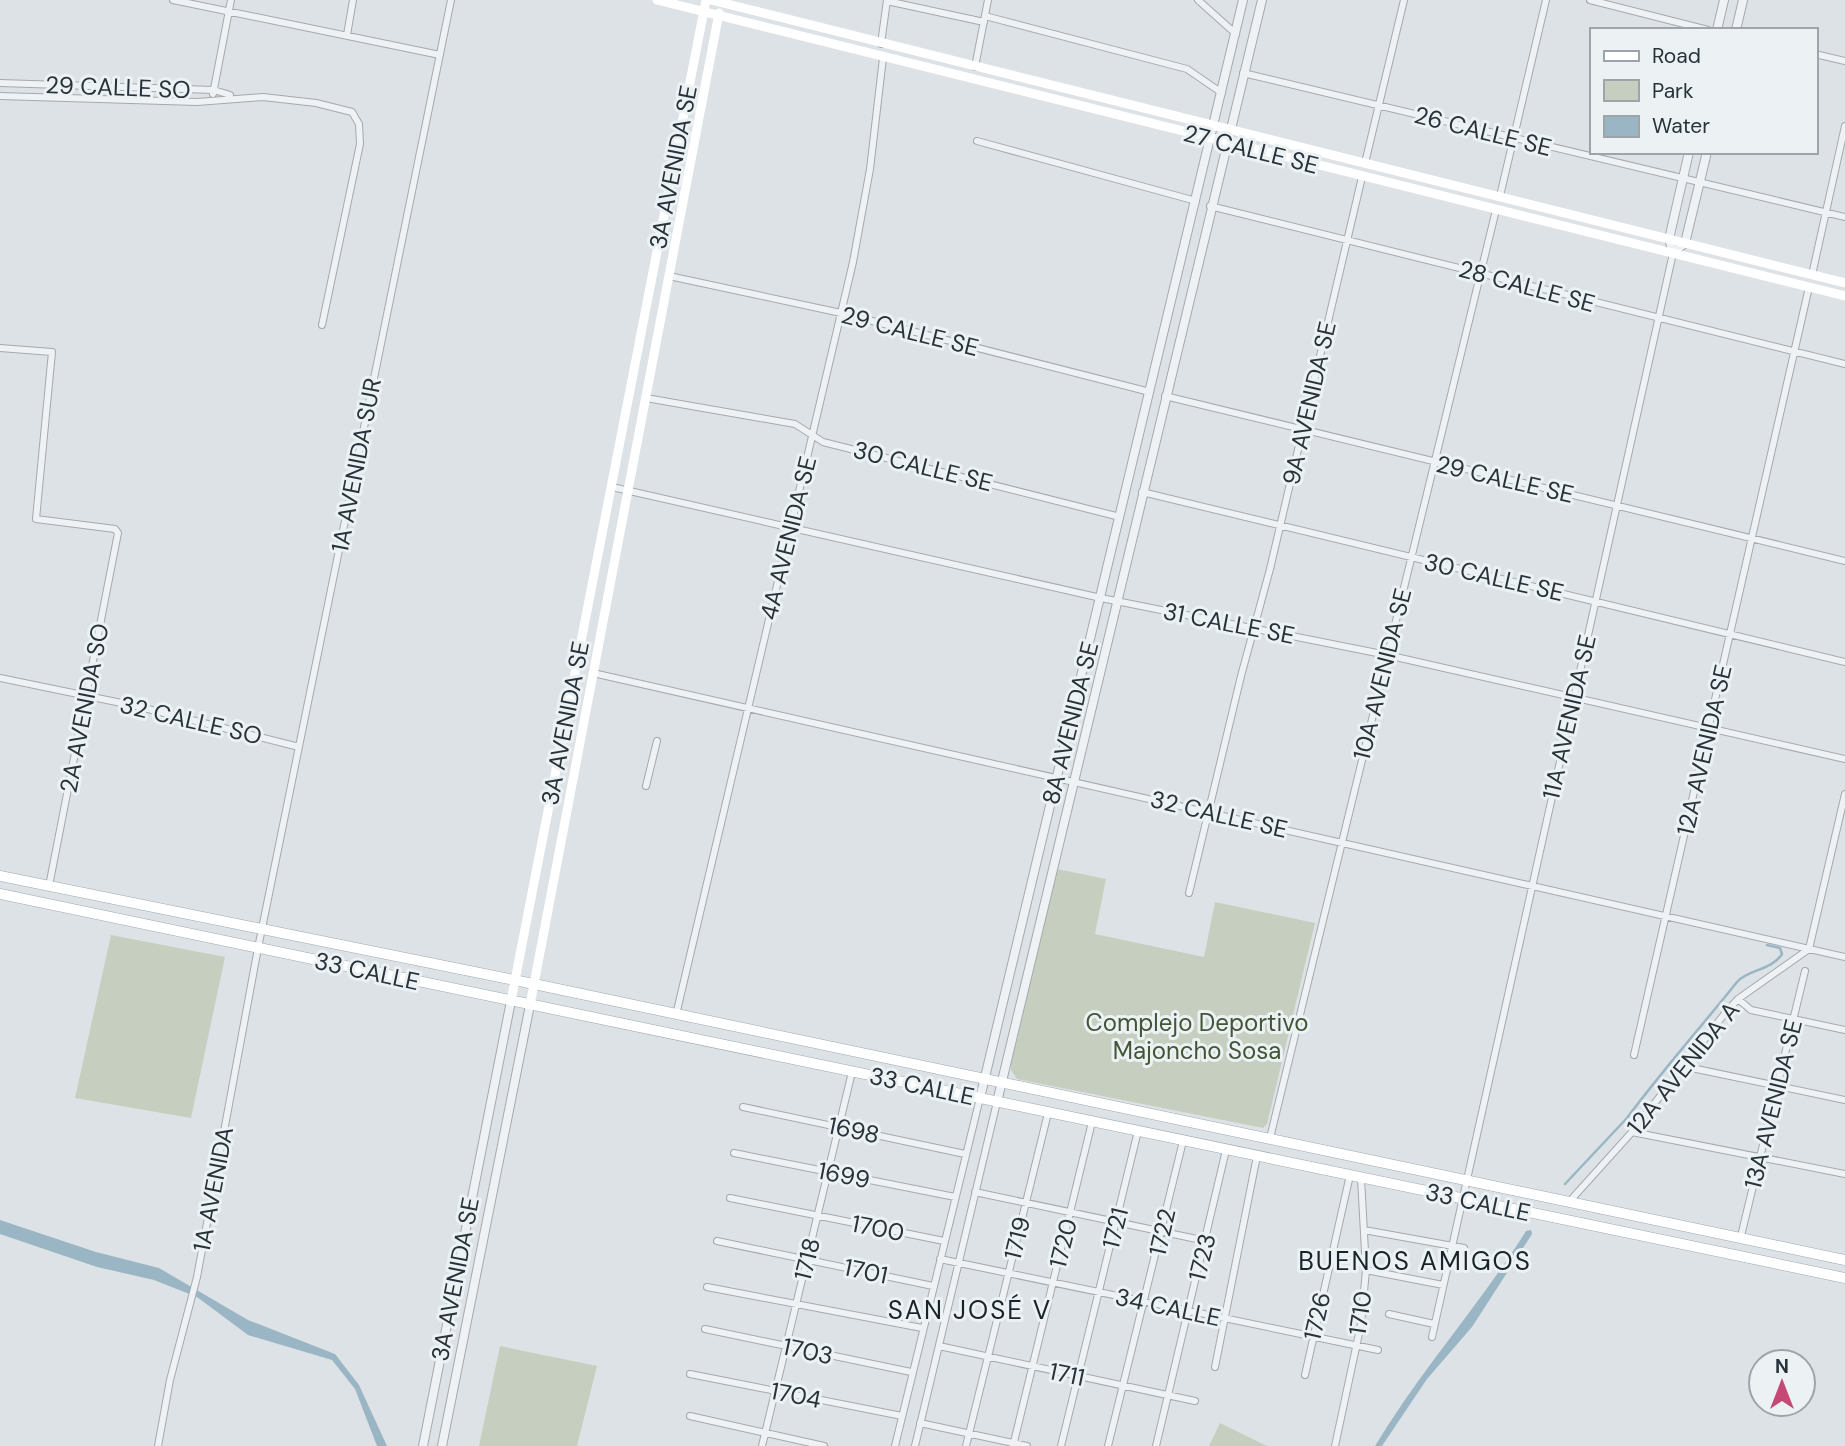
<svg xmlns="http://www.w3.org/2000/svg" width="1845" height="1446" font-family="'DM Sans',sans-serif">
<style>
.green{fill:#c6cfbf}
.water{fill:#9ab6c4}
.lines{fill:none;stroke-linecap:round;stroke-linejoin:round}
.stream{stroke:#9ab6c4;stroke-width:2.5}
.minor-casing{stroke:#a3aaaf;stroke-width:8}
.tertiary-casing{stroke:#a3aaaf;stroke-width:10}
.primary-casing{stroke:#9da9b1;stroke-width:11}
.minor{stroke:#eff2f4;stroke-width:6}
.tertiary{stroke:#eff2f4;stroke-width:8}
.secondary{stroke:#fff;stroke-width:9}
.primary{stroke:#fff;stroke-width:10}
.labels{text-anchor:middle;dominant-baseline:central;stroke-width:6;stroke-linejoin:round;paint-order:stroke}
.street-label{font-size:24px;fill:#28323b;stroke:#ecf1f4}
.park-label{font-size:24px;fill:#425636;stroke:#ecf1f4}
.neighbourhood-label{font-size:26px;letter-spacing:2px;fill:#1a232c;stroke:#ecf1f4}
</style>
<rect width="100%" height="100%" fill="#dde2e6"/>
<path class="green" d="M1057,869l49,10 -11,55 109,23 11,-55 100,21 -48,201 -4,4 -246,-49 -6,-9v-6z
M111,935l114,22 -34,161 -116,-20z
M500,1346l97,20 -20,80h-98z
M1220,1423l47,23h-58z"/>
<path class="water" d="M0,1220l96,32 63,16 89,52 87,34 24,31 28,61h-10l-22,-57 -23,-29 -84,-25 -51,-38 -43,-17 -57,-13 -97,-33z
M1531,1230l1,4 -60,93 -45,52 -45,67h-7c45,-75 104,-140 151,-215z"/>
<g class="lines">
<path class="stream" d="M1565,1184l62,-66c35,-47 74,-91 110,-136 11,-13 34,-11 45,-28l-2,-6 -13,-3"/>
<g class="minor-casing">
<path id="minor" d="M173,0l267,55
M1198,0l38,34
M1590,0l118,30
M887,1l97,21
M985,16l202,53 35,24
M347,35l6,-35
M881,44l6,-44
M1815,54l30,7
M975,67l13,-67
M1243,73l602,144
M0,83l214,7 16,5
M213,94l18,-94
M0,96l197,6 66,-5 53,6 36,9 7,12 1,20 -38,181
M977,141l219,60
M1365,163l39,-163
M1500,196l46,-196
M1210,206l635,158
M1812,275l33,-149
M669,276l172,37 309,79
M0,348l52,4 -16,167 79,10 3,4 -69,353
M1165,396l680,165
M646,398l149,26 28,18 297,75
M612,487l489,111 286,57 458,104
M1142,492l703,170
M593,673l1252,284
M0,678l136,28 163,41
M646,786l11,-45
M1189,893l52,-217 29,-107 92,-392
M1738,999l13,11 94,20
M676,1015l177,-753 17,-93 13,-111
M1634,1055l175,-768
M1682,1066l163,34
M743,1107l222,47
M1632,1132l213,42
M1270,1138l226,-928
M734,1153l221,44
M975,1192l231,49
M730,1198l214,43
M1569,1202l63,-70 94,-120 12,-13 71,-50 36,-155
M1364,1230l100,18
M1741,1236l64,-265
M717,1241l216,45
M940,1259l438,91
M1366,1270l77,15
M707,1287l215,41
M1389,1314l45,10
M705,1329l206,43
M1432,1337l241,-1084
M939,1346l256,55
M1215,1367l42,-211
M690,1374l212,42
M1305,1375l45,-200
M690,1416l134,30
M920,1423l107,23
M158,1446l12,-66 27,-103 61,-329 193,-948
M762,1446l90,-374
M895,1446l85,-348
M915,1446l82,-344
M966,1446l82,-333
M1013,1446l79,-324
M1061,1446l77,-315
M1108,1446l75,-305
M1156,1446l70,-296
M1335,1446l26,-122 5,-54 -5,-92"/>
</g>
<g class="tertiary-casing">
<path id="tertiary" d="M1717,30l7,-30
M1736,30l7,-30
M1689,152l-20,87 4,14 12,-10 22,-91
M980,1098l263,-1098
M997,1102l265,-1102
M423,1446l88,-445
M442,1446l88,-441"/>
</g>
<g class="primary-casing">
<path id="primary" d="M0,876l534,108 1311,276
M0,894l1845,384"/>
</g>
<use href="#minor" class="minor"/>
<use href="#tertiary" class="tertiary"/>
<path class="secondary" d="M657,0l1188,296
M711,0l1134,283
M511,1001l195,-1001
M530,1005l189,-992"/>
<use href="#primary" class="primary"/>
</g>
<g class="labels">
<g class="street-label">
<text transform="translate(118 87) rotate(2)">29 CALLE SO</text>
<text transform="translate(1483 131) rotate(14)">26 CALLE SE</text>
<text transform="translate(1251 149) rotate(14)">27 CALLE SE</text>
<text transform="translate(673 167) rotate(-79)">3A AVENIDA SE</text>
<text transform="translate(1527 286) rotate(15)">28 CALLE SE</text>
<text transform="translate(910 331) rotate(14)">29 CALLE SE</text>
<text transform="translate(1309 403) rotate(-77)">9A AVENIDA SE</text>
<text transform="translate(356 465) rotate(-79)">1A AVENIDA SUR</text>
<text transform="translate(923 466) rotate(14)">30 CALLE SE</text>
<text transform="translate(1505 479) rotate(13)">29 CALLE SE</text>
<text transform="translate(788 538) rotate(-76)">4A AVENIDA SE</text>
<text transform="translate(1494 577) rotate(13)">30 CALLE SE</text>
<text transform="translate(1229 623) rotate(11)">31 CALLE SE</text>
<text transform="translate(1382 674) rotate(-76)">10A AVENIDA SE</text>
<text transform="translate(84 708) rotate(-79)">2A AVENIDA SO</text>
<text transform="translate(1569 717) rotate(-77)">11A AVENIDA SE</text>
<text transform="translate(191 720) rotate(13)">32 CALLE SO</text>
<text transform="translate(565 723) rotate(-79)">3A AVENIDA SE</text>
<text transform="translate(1070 723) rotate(-76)">8A AVENIDA SE</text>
<text transform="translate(1704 750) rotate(-77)">12A AVENIDA SE</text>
<text transform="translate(1219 814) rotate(13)">32 CALLE SE</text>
<text transform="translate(367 971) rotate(12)">33 CALLE</text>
<text transform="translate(1683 1068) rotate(-51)">12A AVENIDA A</text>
<text transform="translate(922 1086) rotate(12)">33 CALLE</text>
<text transform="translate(1773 1104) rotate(-76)">13A AVENIDA SE</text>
<text transform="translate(854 1130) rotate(12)">1698</text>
<text transform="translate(844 1175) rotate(11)">1699</text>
<text transform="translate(213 1189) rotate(-79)">1A AVENIDA</text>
<text transform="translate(1478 1202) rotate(12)">33 CALLE</text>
<text transform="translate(878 1228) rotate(11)">1700</text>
<text transform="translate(1115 1228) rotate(-76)">1721</text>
<text transform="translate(1162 1232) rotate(-77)">1722</text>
<text transform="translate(1017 1238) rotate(-76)">1719</text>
<text transform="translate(1063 1243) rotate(-76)">1720</text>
<text transform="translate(1202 1257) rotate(-76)">1723</text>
<text transform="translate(807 1259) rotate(-76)">1718</text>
<text transform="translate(866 1271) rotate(12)">1701</text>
<text transform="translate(455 1279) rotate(-79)">3A AVENIDA SE</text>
<text transform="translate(1168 1307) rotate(12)">34 CALLE</text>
<text transform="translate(1360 1313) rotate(-82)">1710</text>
<text transform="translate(1317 1316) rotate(-77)">1726</text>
<text transform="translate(808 1351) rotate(12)">1703</text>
<text transform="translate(1067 1374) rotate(12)">1711</text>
<text transform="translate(796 1395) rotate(11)">1704</text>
</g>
<g class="park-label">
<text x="1197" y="1022">Complejo Deportivo<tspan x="1197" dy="28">Majoncho Sosa</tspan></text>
</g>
<g class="neighbourhood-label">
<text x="1415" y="1261">BUENOS AMIGOS</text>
<text x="970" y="1310">SAN JOSÉ V</text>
</g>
</g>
<rect x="1590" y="28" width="228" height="126" fill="#ecf1f4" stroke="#9ea5aa" stroke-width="2"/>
<rect x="1604" y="51" width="35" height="10" fill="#ffffff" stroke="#9ea5aa" stroke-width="2"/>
<text x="1652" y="63" font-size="21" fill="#28323b">Road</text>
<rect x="1604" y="80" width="35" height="21" fill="#c6cfbf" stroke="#9ea5aa" stroke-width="2"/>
<text x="1652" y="98" font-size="21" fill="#28323b">Park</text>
<rect x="1604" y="116" width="35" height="21" fill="#9ab6c4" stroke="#9ea5aa" stroke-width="2"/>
<text x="1652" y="133" font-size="21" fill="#28323b">Water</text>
<g transform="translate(1782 1383)"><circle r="33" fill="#ecf1f4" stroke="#9ea5aa" stroke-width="2"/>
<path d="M0-5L12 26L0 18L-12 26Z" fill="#c44973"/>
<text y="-10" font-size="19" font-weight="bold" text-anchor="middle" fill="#28323b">N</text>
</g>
</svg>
